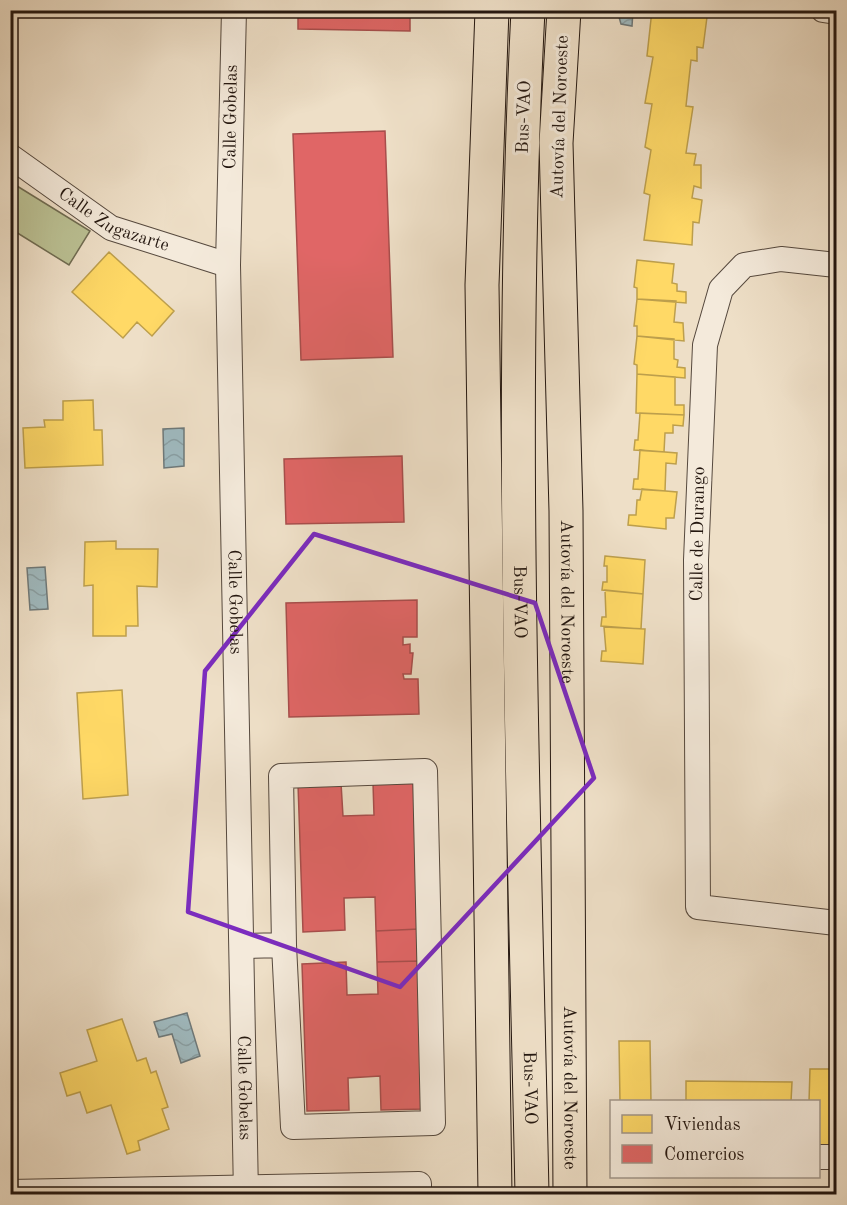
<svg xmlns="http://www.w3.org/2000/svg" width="847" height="1205" font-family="'Old Standard TT',serif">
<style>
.grass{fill:#bbc194;stroke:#706c52;stroke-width:1.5}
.water{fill:url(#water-waves);stroke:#6e797a;stroke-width:1.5}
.homes{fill:#ffd966;stroke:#bd9f4c;stroke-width:1.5}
.shops{fill:#e06666;stroke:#a84e4c;stroke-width:1.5}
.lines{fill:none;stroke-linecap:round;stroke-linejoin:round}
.minor-casing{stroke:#56493e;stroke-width:26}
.highway-casing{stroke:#241710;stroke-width:35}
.minor{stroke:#f4eadb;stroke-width:24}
.highway{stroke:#eedfc7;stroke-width:33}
.marked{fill:none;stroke:#7b2cbf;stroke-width:4.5;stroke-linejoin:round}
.labels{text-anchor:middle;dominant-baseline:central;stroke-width:6;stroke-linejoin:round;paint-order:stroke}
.street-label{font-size:18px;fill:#241710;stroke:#f4eadb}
</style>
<defs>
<pattern id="water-waves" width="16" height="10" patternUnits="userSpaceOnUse" patternTransform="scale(1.5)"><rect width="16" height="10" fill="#9fbac0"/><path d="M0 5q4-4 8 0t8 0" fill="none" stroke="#899fa4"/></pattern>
</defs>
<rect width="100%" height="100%" fill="#eedfc7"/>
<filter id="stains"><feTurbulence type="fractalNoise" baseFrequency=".00333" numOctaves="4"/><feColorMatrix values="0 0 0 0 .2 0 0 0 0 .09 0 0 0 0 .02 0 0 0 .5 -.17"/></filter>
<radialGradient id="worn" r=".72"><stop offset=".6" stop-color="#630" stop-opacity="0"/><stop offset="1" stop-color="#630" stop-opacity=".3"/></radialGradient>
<path class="grass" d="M17,186l73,45 -21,34 -58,-36v-33z"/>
<path class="water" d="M602,11h31l-1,15 -11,-2 -2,-7 -18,-2z
M184,428v38l-20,2 -1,-39z
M45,567l3,42 -18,1 -3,-42z
M187,1013l13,43 -19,7 -9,-29 -13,3 -5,-15z"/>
<path class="homes" d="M652,10l55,7 -4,31 -6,-1v14l-6,-1 -5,46 7,1 -7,46 10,1 -2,11h7v23l-7,-2 -2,12 10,2 -3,23 -6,-1 -1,23 -48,-5 6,-45 -6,-2 7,-43 -6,-3 7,-43 -7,-1 8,-46 -6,-1z
M109,252l65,59 -22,25 -15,-14 -14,16 -51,-46z
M637,260l37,4 -2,19 5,1v7l9,1v11l-49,-4v-11l-3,-1z
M637,299l39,2 -2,21 9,1 1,18 -47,-5v-10h-3z
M637,336l37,3v20l4,1 -1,7 8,1v10l-48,-4v-9l-3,-1z
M637,374l38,3v28h9v10l-48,-2z
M93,400l1,30h8l1,35 -78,3 -2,-40 22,-1 -1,-7h19v-19z
M640,413l44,2 -1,11 -10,-1v8h-8l-1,19 -30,-2 1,-10h3z
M640,450l37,3 -1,11 -10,-1 -1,28 -32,-2 1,-10h4z
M642,489l35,3 -3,26h-8v11l-38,-4 1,-10h7l1,-15h3z
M116,541v8h42l-1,38 -20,-1 1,40h-12v10h-33v-51l-9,1 1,-44z
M605,556l40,4 -2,34 -41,-4 1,-8h4v-16h-3z
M605,590l38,4 -2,35 -40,-3 1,-9h4z
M604,627l41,2 -2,35 -42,-3 1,-10h4z
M122,690l6,105 -45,4 -6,-106z
M122,1019l15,42 9,-3 5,15 5,-2 12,36 -6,2 7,20 -31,12 2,9 -13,4 -16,-49 -24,8 -7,-21 -13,4 -7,-23 37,-12 -10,-31z
M619,1041h31l1,61h-31z
M810,1069h26v78h-18v-45h-9z
M686,1081l106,1 -1,20h-105z"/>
<path class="shops" d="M298,10h112v21l-112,-2z
M385,131l8,226 -92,3 -8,-226z
M402,456l2,66 -118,2 -2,-65z
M417,600v37h-14v8l7,-1v9h3l-2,21h-8l1,5h14l1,35 -130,3 -3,-114z
M414,782l5,147 -43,2 -1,-34 -31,1 1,32 -42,2 -5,-148 43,-1 2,33 31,-1 -1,-32z
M419,929l1,32 -43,1 -1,-31z
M420,961l5,148 -44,1 -1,-34 -32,2 1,32 -42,1 -5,-147 44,-2 1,33 31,-1 -1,-32z"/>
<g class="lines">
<g class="minor-casing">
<g id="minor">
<path id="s1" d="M234,10l-6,255 18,929"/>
<path d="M823,10l13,2"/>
<path id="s2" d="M10,156l101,72 117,37"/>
<path d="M836,265l-55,-6 -37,6 -23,24 -16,56 -9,215 2,347 138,16"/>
<path d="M242,946l42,-1 -3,-169 144,-5 8,352 -140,4 -9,-182"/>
<path d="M818,1157h18"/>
<path d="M10,1192l409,-8v10"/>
</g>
</g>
<g class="highway-casing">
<g id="highway">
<path d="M492,10l-10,275 13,909"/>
<path id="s3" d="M528,10c-20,395 -4,790 4,1184"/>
<path id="s4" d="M564,10l-8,133 10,368 4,683"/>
</g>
</g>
<use href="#minor" class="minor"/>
<use href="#highway" class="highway"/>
</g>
<path class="marked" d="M314,534l221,69 59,175 -194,209 -212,-75 17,-241z"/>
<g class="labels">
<g class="street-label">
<text transform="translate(231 117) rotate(-89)">Calle Gobelas</text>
<text transform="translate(524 117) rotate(-88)">Bus-VAO</text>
<text transform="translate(560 117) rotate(-88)">Autovía del Noroeste</text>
<text stroke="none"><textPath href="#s2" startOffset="123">Calle Zugazarte</textPath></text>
<text transform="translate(698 534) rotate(-89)">Calle de Durango</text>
<text stroke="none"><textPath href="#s1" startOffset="592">Calle Gobelas</textPath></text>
<text stroke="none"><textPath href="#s3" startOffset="592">Bus-VAO</textPath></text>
<text stroke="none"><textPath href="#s4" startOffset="592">Autovía del Noroeste</textPath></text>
<text stroke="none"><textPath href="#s1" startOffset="1078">Calle Gobelas</textPath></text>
<text stroke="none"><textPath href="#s3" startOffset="1078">Bus-VAO</textPath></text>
<text stroke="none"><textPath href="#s4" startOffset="1078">Autovía del Noroeste</textPath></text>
</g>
</g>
<rect width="847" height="1205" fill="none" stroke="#eedfc7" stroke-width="36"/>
<rect x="12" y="12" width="823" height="1181" fill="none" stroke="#241710" stroke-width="3"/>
<rect x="18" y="18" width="811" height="1169" fill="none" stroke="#241710" stroke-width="1.5"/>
<rect x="610" y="1100" width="210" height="78" fill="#f4eadb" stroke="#a1968a" stroke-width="1.5"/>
<rect x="622" y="1115" width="30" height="18" fill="#ffd966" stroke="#a1968a" stroke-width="1.5"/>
<text x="664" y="1130" font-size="18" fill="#241710">Viviendas</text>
<rect x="622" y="1145" width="30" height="18" fill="#e06666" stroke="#a1968a" stroke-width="1.5"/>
<text x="664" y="1160" font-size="18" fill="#241710">Comercios</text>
<rect width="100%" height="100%" filter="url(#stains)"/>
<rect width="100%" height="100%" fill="url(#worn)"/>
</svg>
